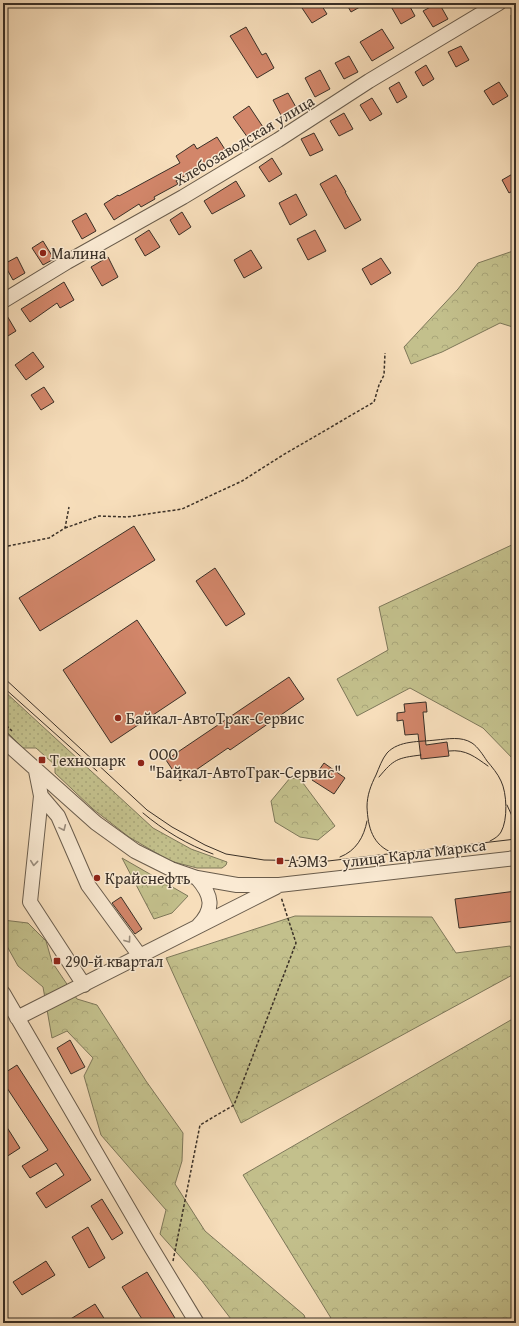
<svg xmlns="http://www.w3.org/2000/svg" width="519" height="1326" font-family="'Gentium Book Plus',serif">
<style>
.grass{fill:url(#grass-dots);stroke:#7e785a}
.forest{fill:url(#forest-crowns);stroke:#7e785a}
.building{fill:#d2866a;stroke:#3a3027}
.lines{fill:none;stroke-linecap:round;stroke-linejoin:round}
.minor-casing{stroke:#695c4c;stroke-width:16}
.path{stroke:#3a3027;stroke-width:1.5;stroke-dasharray:3 2;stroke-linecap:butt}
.minor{stroke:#faead3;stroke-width:14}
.tram{stroke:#3a3027;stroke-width:1}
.oneway{stroke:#9a8d7d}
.poi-dot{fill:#8f2418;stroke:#faead3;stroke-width:1.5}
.labels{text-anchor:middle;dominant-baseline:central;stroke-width:3;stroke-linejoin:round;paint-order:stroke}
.street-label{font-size:16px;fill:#3a3027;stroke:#faead3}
.poi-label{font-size:16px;fill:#3a3027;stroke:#faead3;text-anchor:start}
</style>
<defs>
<pattern id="grass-dots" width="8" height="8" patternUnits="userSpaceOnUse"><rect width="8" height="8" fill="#c3c08c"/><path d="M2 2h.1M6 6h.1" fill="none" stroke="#a8a579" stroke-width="1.8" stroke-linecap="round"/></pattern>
<pattern id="forest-crowns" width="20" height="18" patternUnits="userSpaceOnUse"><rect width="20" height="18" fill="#c3c08c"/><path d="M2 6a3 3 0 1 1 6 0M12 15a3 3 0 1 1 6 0" fill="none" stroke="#a8a579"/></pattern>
</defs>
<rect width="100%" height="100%" fill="#f7debb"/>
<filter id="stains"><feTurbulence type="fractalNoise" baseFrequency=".005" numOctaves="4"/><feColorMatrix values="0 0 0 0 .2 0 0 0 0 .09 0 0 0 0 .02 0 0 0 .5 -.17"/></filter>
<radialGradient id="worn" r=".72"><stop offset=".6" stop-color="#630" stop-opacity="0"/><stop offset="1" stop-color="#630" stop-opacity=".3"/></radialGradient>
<path class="grass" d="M3,690l150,138 38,21 36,13 -1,3 -4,3h-25l-27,-7 -41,-24 -36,-28 -38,-36v-8l-19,-17h-13l-20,-20z"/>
<path class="forest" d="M516,12v54l-4,-3 -1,-48z
M516,250v78l-16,-5 -58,29 -31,12 -7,-17 54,-58 20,-26z
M516,543v219l-33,-34 -73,-40 -53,28 -20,-37 51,-29 -9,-43z
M290,778l10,1 35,47 -17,14 -18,-3 -25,-15 -4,-21z
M122,858l66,38 -16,17 -18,6z
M295,916l137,1 24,36 54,-7 6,13v14l-275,150 -75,-165z
M3,920l25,3 18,18 6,21 25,37 20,6 49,76 37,52 -1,28 -7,23 30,47 99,84 3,8h-73l-32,-42 -42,-47 6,-24 -65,-75 -17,-59 9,-18 -26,-27 -15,7 -9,-51 -25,-21 -15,-27z
M516,1017v306h-182l-91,-148z"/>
<path class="building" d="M310,3h10l7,11 -15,9 -10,-15z
M346,3h21l-16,9z
M389,3h19l7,13 -14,8z
M438,3h1l9,16 -15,8 -10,-16z
M246,27l16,28 4,-2 8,15 -17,10 -27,-42z
M382,29l12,19 -22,13 -12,-19z
M461,46l8,14 -13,7 -8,-15z
M349,56l9,16 -14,7 -9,-16z
M426,65l8,14 -11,7 -8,-14z
M320,70l10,19 -15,8 -10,-19z
M399,82l8,15 -10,6 -8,-15z
M499,82l9,14 -15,9 -9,-14z
M288,93l9,16 -15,8 -9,-17z
M372,98l10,16 -12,7 -10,-16z
M249,106l14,21 -15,11 -15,-21z
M344,113l9,16 -14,7 -9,-15z
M314,133l9,17 -13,6 -9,-17z
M217,137l9,14 -50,30 2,3 -24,13 1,2 -14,8 -2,-3 -25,16 -10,-16 14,-9 1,1 61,-33 -4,-7 18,-12 3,5z
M272,158l10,16 -13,8 -10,-15z
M516,172v17l-7,4 -7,-13z
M336,175l10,17h-1l16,28 -16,9 -25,-45z
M236,181l9,15 -33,18 -8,-13z
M296,194l11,21 -17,10 -11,-22z
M182,212l9,15 -12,8 -9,-15z
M86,213l10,18 -14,8 -10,-18z
M149,230l11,17 -15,9 -10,-17z
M315,230l11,21 -18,9 -11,-21z
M43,241l11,18 -11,6 -11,-17z
M251,250l11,18 -18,10 -10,-18z
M17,257l8,16 -12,7 -9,-16z
M108,257l10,20 -16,9 -11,-19z
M381,258l10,15 -20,12 -9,-16z
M64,282l10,18 -14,8 -3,-5 -27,19 -9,-13z
M3,309l13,22 -13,8z
M33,352l11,15 -18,13 -11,-15z
M44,387l10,15 -13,8 -10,-15z
M134,526l21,34 -115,71 -21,-33z
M215,568l30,46 -19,12 -30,-45z
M137,620l49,73 -75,50 -48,-73z
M289,677l15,22 -74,51 -2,-2 -48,33 -14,-21z
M426,702l1,10h-4l3,33 21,-3 2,14 -28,3 -3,-25 -13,1 -2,-15 -6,1v-8l8,-1 -1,-8z
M324,763l21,15 -11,16 -22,-14z
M516,891v30l-57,7 -4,-29z
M121,897l21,32 -7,5 -23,-31z
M70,1040l15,27 -14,7 -14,-26z
M17,1065l74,115 -45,28 -10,-15 28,-18 -8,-12 -26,15 -8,-12 26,-16 -45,-68v-8z
M3,1121l17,27 -17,11z
M102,1199l21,34 -11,7 -21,-34z
M88,1227l17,31 -16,10 -17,-31z
M46,1261l9,14 -33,20 -9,-13z
M147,1272l31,51h-33l-5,-7 -18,-29z
M95,1304l12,19h-43z"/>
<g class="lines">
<g class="minor-casing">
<path id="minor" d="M3,301l64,-39 116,-65 95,-57 91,-59 130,-78
M3,740l93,83 39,28 36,18 26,9 40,7h42l237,-27
M36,771l5,25 -11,106 54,83
M41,796l17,20 30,69 52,71
M197,878c15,17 18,31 1,48
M3,993l145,249 49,81
M17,1018l259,-131"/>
</g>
<path class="path" d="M65,528l34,-12 28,1 55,-8 60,-28 41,-26 91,-53 5,-17 5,-10 1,-22
M3,547l46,-9 16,-10 4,-21
M3,722l9,9
M173,1261l27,-136 34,-20 62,-162 -15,-46"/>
<use href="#minor" class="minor"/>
<path class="tram" d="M3,677l144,133 25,17 33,18 21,9 38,6 64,1 188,-22
M3,687l94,84
M449,751c17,-2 26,6 39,15
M379,777c15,-18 18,-19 42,-22
M507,805l5,11 4,5
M143,813c20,17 45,32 70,41
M393,853c-21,-8 -25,-26 -26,-46 0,-12 4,-22 9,-32 3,-7 6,-16 11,-22 12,-13 33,-11 49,-13 12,-1 25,-4 36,3 6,4 11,12 15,18 5,6 11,13 14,20 6,12 7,39 0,51 -2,4 -7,7 -11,9
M340,857c16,-6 24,-20 27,-36"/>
</g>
<defs><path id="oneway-chevron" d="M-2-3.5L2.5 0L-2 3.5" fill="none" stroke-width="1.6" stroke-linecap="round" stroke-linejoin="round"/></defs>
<g class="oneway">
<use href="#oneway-chevron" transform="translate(63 828) rotate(66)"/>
<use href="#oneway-chevron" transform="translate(34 863) rotate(96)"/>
<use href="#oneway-chevron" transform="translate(128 940) rotate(54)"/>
</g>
<g class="poi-dot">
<circle cx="43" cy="253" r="4"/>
<circle cx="118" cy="718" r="4"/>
<rect x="38" y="756" width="8" height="8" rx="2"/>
<circle cx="141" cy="763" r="4"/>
<rect x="276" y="857" width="8" height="8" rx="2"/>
<circle cx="97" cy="878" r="4"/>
<rect x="53" y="957" width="8" height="8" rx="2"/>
</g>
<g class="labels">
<g class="street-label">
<text transform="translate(244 140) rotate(-31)">Хлебозаводская улица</text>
<text transform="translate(414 853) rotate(-7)">улица Карла Маркса</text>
</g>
<g class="poi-label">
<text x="51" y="253">Малина</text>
<text x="126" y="718">Байкал-АвтоТрак-Сервис</text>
<text x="149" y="754">ООО<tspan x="149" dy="18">"Байкал-АвтоТрак-Сервис"</tspan></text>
<text x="50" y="760">Технопарк</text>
<text x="288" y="861">АЭМЗ</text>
<text x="105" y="878">Крайснефть</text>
<text x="65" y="961">290-й квартал</text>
</g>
</g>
<rect width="519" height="1326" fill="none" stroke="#f7debb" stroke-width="16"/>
<rect x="4" y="4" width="511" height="1318" fill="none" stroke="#3a3027" stroke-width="2"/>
<rect x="8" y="8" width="503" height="1310" fill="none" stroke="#3a3027"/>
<rect width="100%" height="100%" filter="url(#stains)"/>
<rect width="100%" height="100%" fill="url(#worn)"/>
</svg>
